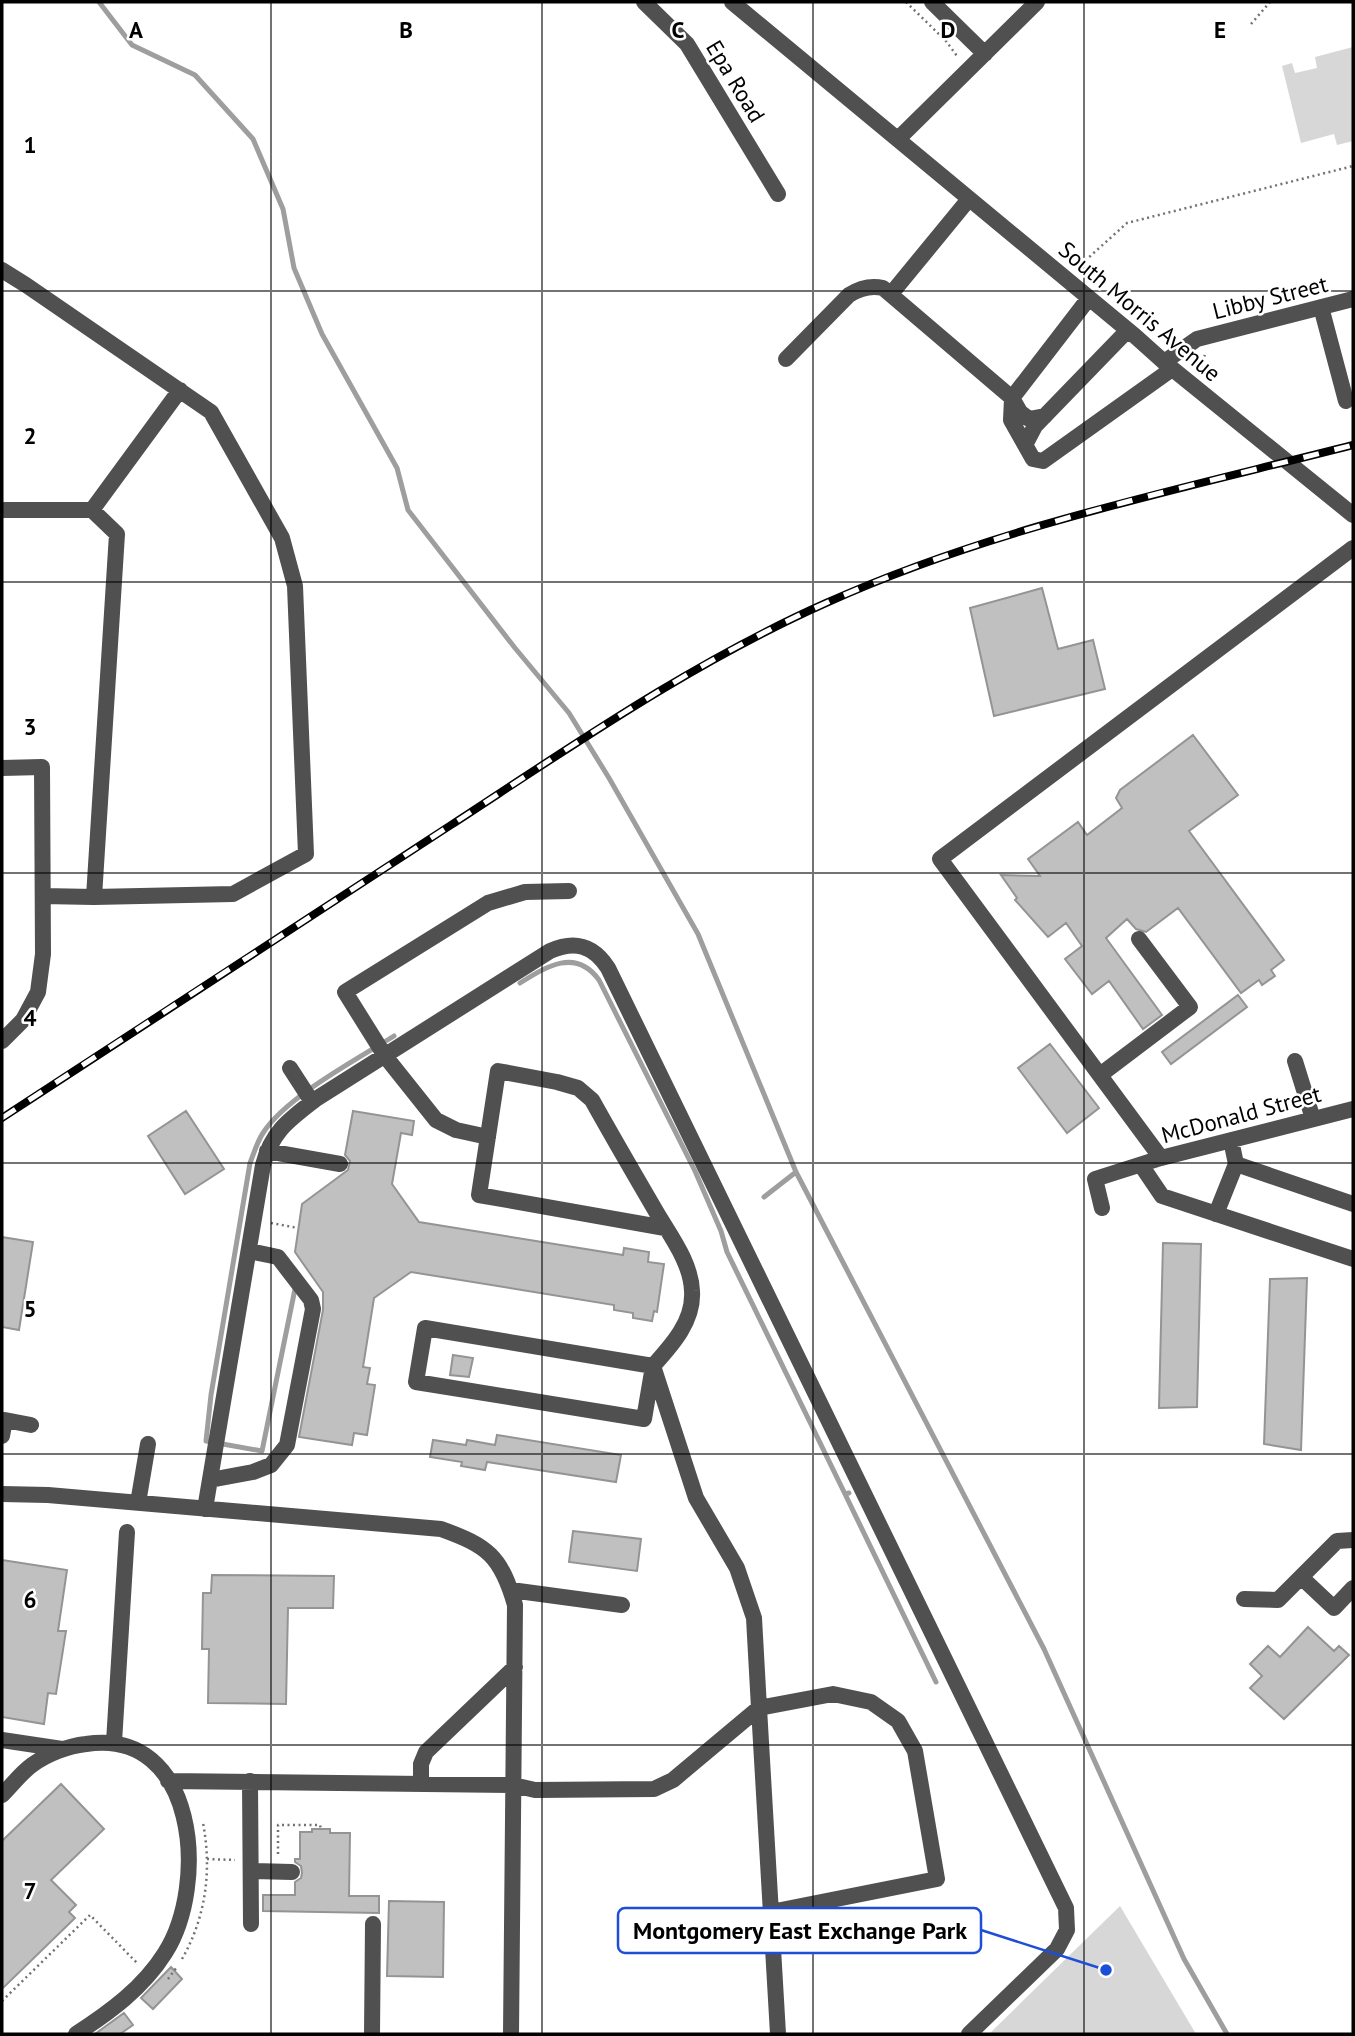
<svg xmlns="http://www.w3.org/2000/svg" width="1355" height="2036" font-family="'PT Sans',sans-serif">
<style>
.green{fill:#d7d7d7}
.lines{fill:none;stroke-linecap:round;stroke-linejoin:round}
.stream{stroke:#9e9e9e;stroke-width:5}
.building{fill:#c0c0c0;stroke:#949494;stroke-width:2}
.path{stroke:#727272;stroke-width:2.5;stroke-dasharray:2 3.5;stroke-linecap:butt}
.minor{stroke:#505050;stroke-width:16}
.rail-casing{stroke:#000;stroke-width:8}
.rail{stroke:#fff;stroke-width:5;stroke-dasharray:16;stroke-linecap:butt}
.grid{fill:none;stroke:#000;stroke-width:2;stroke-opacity:0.55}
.labels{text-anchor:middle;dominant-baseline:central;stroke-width:5;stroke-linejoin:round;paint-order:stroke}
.street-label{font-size:23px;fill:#000;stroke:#fff}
.grid-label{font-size:23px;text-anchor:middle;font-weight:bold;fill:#000;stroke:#fff;stroke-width:5;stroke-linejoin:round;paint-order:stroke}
.leader{fill:none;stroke:#1d4ed8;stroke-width:2.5}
.callout-dot{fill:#1d4ed8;stroke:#fff;stroke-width:2.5}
.callout{fill:#fff;stroke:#1d4ed8;stroke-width:2.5}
.callout-label{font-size:24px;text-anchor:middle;font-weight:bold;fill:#000}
</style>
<rect width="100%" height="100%" fill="#fff"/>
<path class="green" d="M1353,47v94l-16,4 -3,-11 -33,9 -19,-77 10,-3 3,10 22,-5 -2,-11z
M1120,1906l76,128h-207z"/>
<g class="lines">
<path class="stream" d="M99,2l33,43 63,30 58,64 30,70 11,59 28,66 75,134 11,42 107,138 54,65 40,65 89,156 98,238 248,477 140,310 43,75
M520,983c27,-17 56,-35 79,-3l96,191 26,60 6,21 118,242
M764,1197l32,-25
M296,1284l-34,167 -56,-10 5,-46 39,-232c4,-10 7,-21 13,-30 23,-36 93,-73 131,-97
M849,1493l-4,1 91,188"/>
</g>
<path class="building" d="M1042,588l16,61 35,-9 12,49 -111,27 -24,-108z
M1193,735l45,60 -49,36 95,129 -13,10 4,6 -13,9 -3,-5 -18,13 -63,-85 -32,24 -10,-3 -9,-10 -21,19 56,77 -19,14 -34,-48 -17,13 -27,-35 17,-13 -16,-23 -18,14 -33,-37 2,-2 -16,-23 39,1 -12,-17 50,-37 9,13 35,-27 -6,-10 4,-8z
M1238,995l9,12 -76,57 -9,-12z
M1050,1044l49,64 -32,25 -49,-65z
M186,1111l38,58 -39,25 -37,-58z
M353,1111l61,10 -2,14 -11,-2 -9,51 27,38 204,33 1,-7 25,4 -1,10 16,2 -7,48 -3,-1 -2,10 -19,-3v-5l-19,-3v-5l-203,-33 -37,26 -11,69 7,1 -3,16 8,1 -8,50 -13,-2 -2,12 -53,-8 24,-127v-18l-28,-40 7,-48 46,-34 2,-9 -5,-6z
M2,1237l31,5 -14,88 -17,-3z
M1163,1243l38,1 -4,163 -38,1z
M1307,1278l-6,172 -37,-6 6,-165z
M453,1355l20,3 -4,19 -19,-2z
M497,1435l124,20 -5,27 -129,-20 -2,8 -24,-4 1,-4 -32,-5 3,-17 33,5 1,-5 28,5z
M573,1531l68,8 -4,32 -68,-9z
M2,1560l65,10 -9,61h8l-10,63 -8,-1 -4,31 -42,-7z
M212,1575l122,1 -1,32h-45l-2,96 -78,-1 1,-54h-7l1,-56h8z
M1308,1627l26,24 5,-5 10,9 -65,64 -34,-31 12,-12 -12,-12 18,-18 12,11z
M61,1784l43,45 -53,51 25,25 -7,7 6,6 -73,71v-148z
M312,1829h18v4h20l-1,63h30v17l-116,-2v-16h32v-13l6,-4 1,-5 -1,-7 -6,-4v-3h5v-27h12z
M389,1901l55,1 -1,75 -56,-1z
M171,1967l11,12 -29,30 -12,-11z
M124,2013l9,12 -13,9h-25z"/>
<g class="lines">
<path class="path" d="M906,2l40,39 11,15
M1251,24l19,-22
M1077,268l50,-45 226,-57
M1202,372l-1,-10 4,-7
M271,1223l27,5
M278,1854v-29h42l1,4
M207,1859l28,1
M182,1959c24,-42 30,-89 21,-136
M168,1979l9,-12
M2,2001l88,-86 48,49"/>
<path class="minor" d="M644,2l43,42 91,150
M732,2l403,334 29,26 189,153
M932,2l53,52
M898,139l139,-137
M2,270l24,15 185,127 71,126 13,48 11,268 -73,40 -139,3
M891,294l78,-95
M1321,307l25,94
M786,359l63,-64c11,-7 21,-10 34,-7l129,110 -1,22 22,39 10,2 129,-92
M1164,362l33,-23 156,-40
M1045,416l-16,3 -9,-7 -8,-14 77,-100
M1025,445l10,-19 93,-96
M2,510h90l25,24 -23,363 -51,-1
M92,510l88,-120
M2,768l40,-1 1,187 -5,38 -15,28 -21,21
M1295,1061l18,58
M290,1068l22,34
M1100,1075l90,-68 -51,-68
M488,1137l-32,-7 -20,-10 -51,-64 -40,-64 143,-89 37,-11 44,-1
M267,1151l73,13
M1161,1158l-221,-299 413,-311
M1236,1164l117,40
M1141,1165l21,31 191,63
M1102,1208l-7,-29 66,-21 192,-49
M1216,1214l20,-50 -5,-24
M425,1328l228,38 -9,53 -228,-37z
M2,1436l3,-16 26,5
M210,1480l43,-8 18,-7 16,-20 26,-136 -2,-9 -33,-43 -29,-6
M2,1494l46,1 393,34c47,17 60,27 74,76l-4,429
M138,1503l10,-59
M205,1509l58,-344c9,-34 26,-45 53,-66l234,-148c25,-11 43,-6 58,17l458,940 1,22 -10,19 -88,85
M1301,1577l33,31 19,-20
M511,1590l111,15
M1244,1599l34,1 59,-59 16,-1
M2,1740l60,9
M114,1742l13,-210
M168,1781l345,4 22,5 119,-1 19,-9 86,-72 -5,-90 -17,-50 -41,-70 -43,-132c19,-21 41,-45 39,-75 -1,-30 -24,-58 -38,-83 -21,-36 -42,-72 -62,-108l-14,-12 -21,-6 -59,-11 -19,124 186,33
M250,1781l1,143
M421,1784v-20l5,-12 89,-85
M2,1795c10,-10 19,-22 30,-30 15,-11 36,-19 54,-21 111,-17 123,140 79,209 -22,35 -55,59 -89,81
M251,1871l41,1
M771,1912l166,-33 -22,-128 -17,-30 -27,-19 -38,-8 -74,14 19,326
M372,2034l1,-110"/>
<g class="rail-casing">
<path id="rail" d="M2,1118c149,-98 299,-195 449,-293 121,-79 242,-163 375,-222 166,-75 351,-113 527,-158"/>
</g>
<use href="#rail" class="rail"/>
</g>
<path class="grid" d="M271,2v2032M542,2v2032M813,2v2032M1084,2v2032M2,291h1351M2,582h1351M2,873h1351M2,1163h1351M2,1454h1351M2,1745h1351"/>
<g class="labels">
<g class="street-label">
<text transform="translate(736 81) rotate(59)">Epa Road</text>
<text transform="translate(1270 297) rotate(-14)">Libby Street</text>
<text transform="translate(1140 311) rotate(40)">South Morris Avenue</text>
<text transform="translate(1241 1114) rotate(-15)">McDonald Street</text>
</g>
</g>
<g class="grid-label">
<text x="136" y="38">A</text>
<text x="406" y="38">B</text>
<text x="678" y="38">C</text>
<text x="948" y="38">D</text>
<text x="1220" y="38">E</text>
<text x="30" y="153">1</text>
<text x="30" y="444">2</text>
<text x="30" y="735">3</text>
<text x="30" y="1026">4</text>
<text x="30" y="1317">5</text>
<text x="30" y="1608">6</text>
<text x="30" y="1899">7</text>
</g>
<path class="leader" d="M1106 1970L981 1930"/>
<circle class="callout-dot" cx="1106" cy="1970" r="7"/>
<rect class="callout" x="618" y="1908" width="363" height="45" rx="7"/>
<g class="callout-label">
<text x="800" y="1939">Montgomery East Exchange Park</text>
</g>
<rect width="1355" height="2036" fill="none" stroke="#000000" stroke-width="7"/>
</svg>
